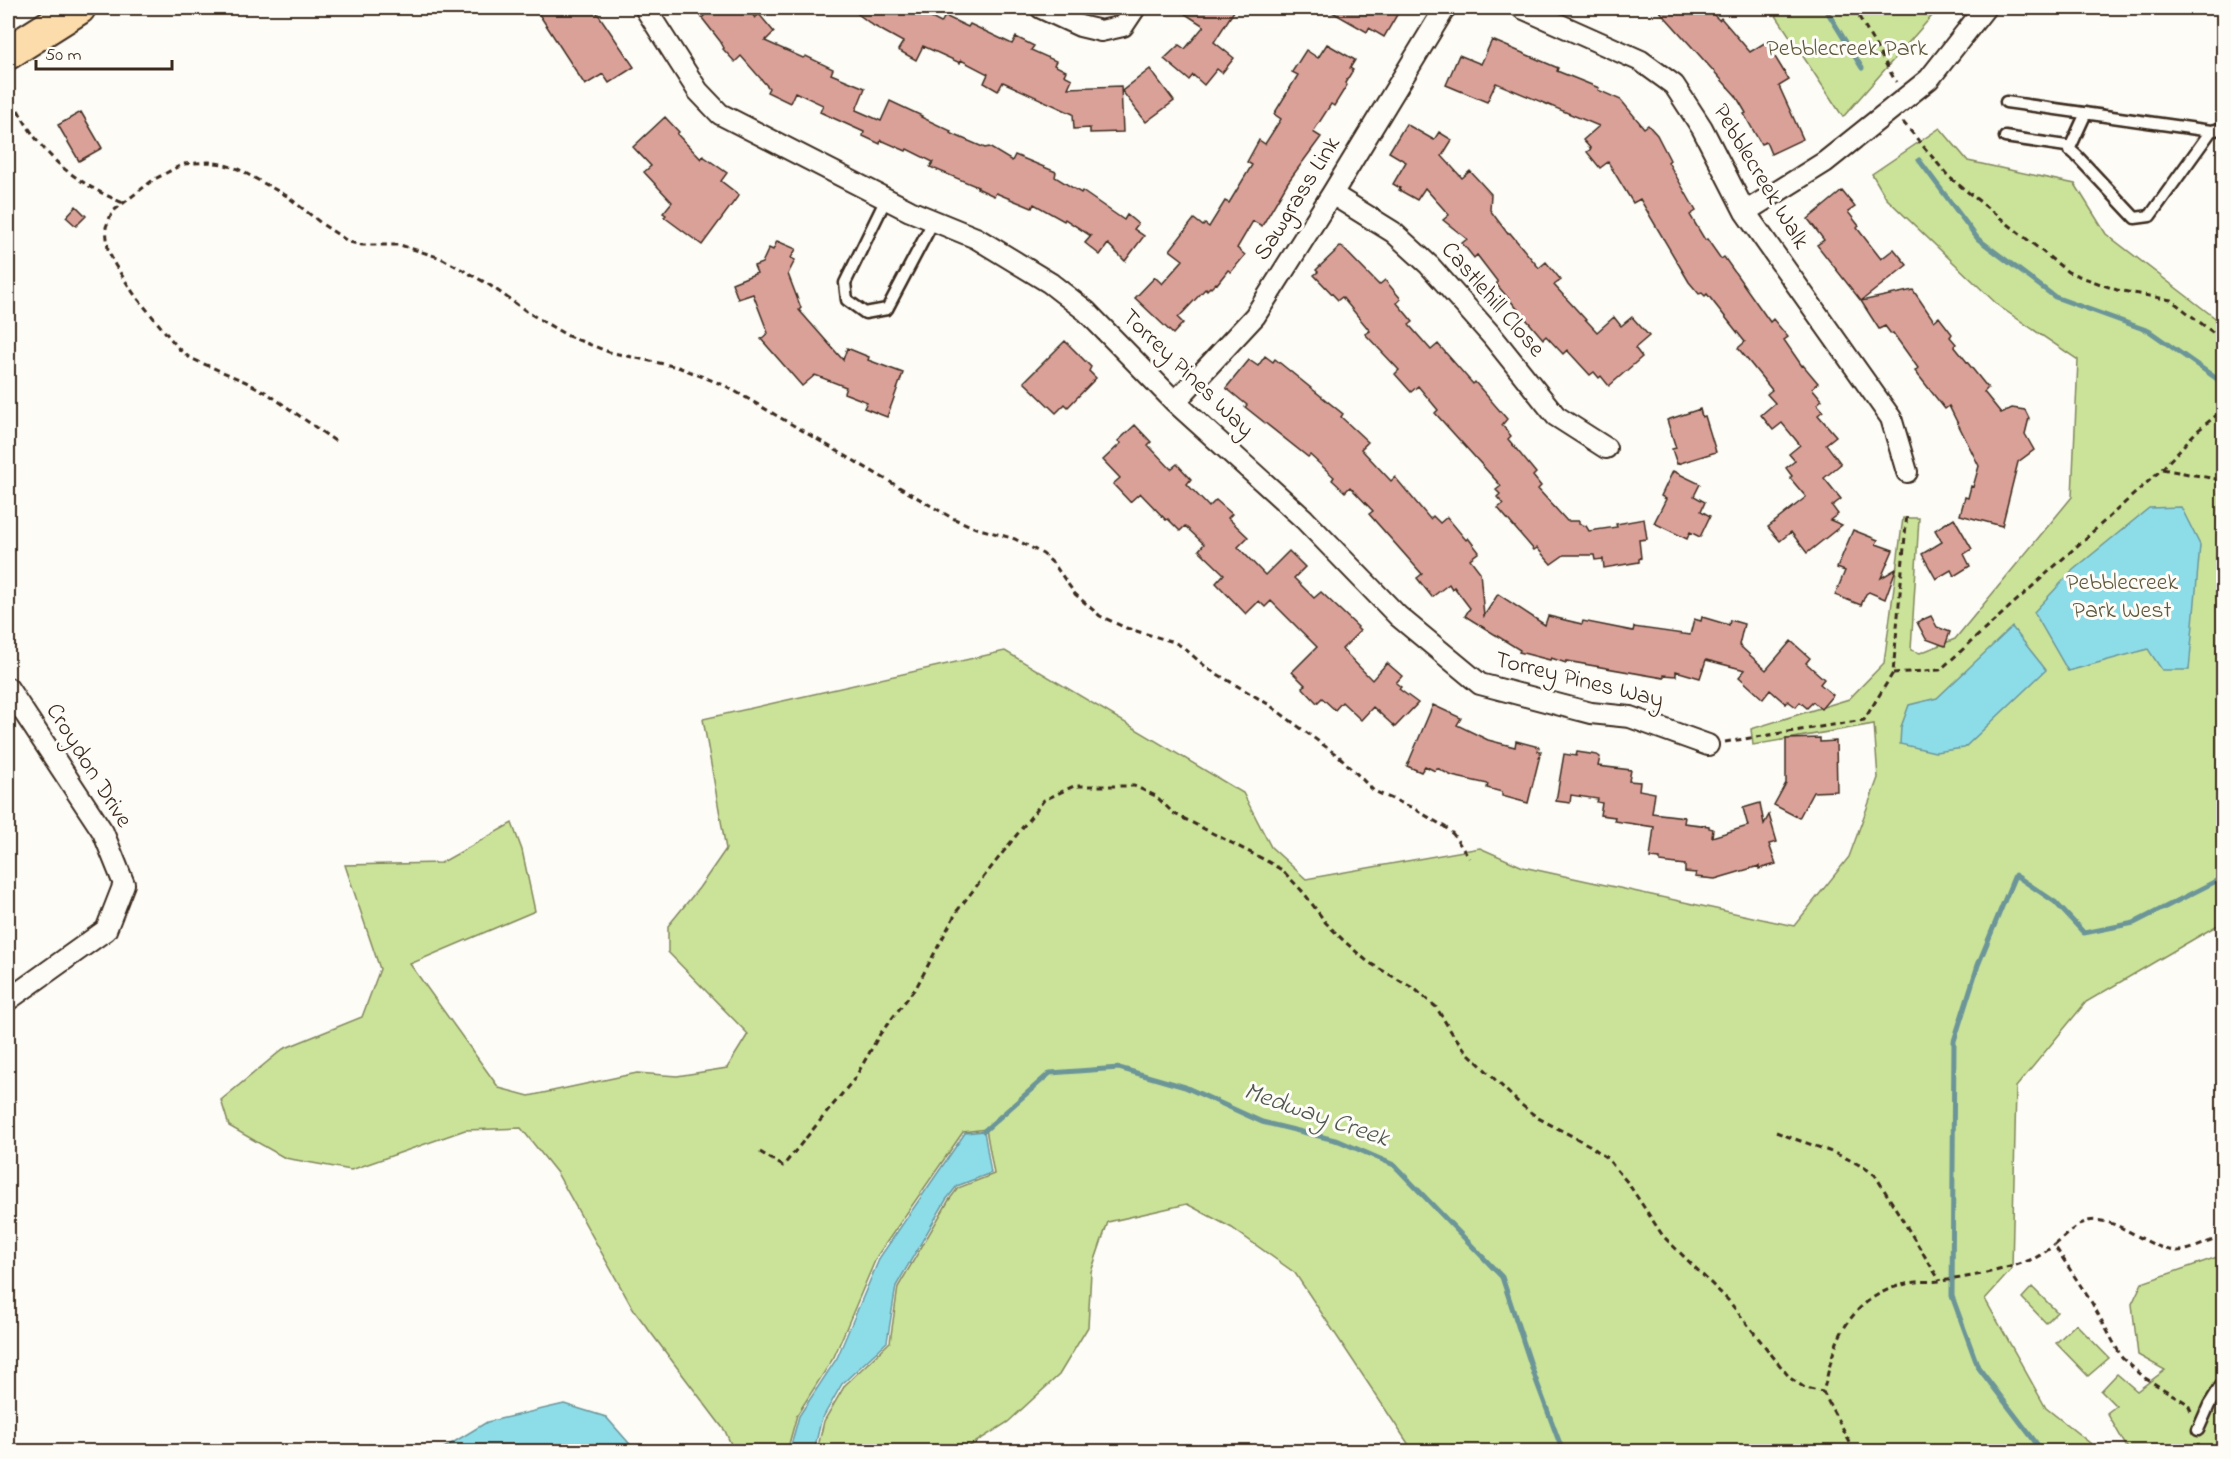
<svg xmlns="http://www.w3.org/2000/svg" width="2231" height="1459" font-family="'Indie Flower',sans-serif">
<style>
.green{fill:#cae399;stroke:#82865c;stroke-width:1.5}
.water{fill:#8ddde9;stroke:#6c9598;stroke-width:1.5}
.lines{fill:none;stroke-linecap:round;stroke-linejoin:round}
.stream{stroke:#6c9598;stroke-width:5}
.building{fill:#daa199;stroke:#3b2a1e;stroke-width:1.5}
.service-casing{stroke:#3b2a1e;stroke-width:15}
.minor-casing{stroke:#3b2a1e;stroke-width:24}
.primary-casing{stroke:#3b2a1e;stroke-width:36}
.path{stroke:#3b2a1e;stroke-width:3;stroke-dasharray:6 4.5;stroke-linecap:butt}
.service{stroke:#fdfcf7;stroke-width:10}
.minor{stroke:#fdfcf7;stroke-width:20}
.primary{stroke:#fddcac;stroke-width:32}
.labels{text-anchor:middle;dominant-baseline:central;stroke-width:6;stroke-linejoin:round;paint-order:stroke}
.park-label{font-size:24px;fill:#5f583d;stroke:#fdfcf7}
.street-label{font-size:24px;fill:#3b2a1e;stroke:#fdfcf7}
.water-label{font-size:26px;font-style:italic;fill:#505751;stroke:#fdfcf7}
</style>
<rect width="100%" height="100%" fill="#fdfcf7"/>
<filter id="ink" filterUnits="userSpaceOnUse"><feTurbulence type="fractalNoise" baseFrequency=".0167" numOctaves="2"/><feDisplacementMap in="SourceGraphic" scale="12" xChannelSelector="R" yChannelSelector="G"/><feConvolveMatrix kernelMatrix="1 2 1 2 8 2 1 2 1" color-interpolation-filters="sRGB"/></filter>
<g filter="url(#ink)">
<path class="green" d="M1771,8h168l-96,109z
M1940,128l28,33 107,23 31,50 117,90v598l-137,80 -70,85 -4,182 -27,30 61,109 54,43h-687l-118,-178 -63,-45 -45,-24 -79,18 -17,50 -3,55 -29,48 -51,47 -46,29h-145l7,-30 21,-36 45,-43 8,-55 51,-87 9,-12 36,-14 -8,-45 -23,3 -86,124 -43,101 -37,58 -8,29 -7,7h-48l-9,-20 -92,-122 -76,-136 -36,-45 -56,2 -114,40 -66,-12 -56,-32 -8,-26 62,-51 79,-32 18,-48 -35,-104 96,-2 71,-40 10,27 13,61 -125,53 89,124 30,8 108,-23 40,3 50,-8 21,-34 -80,-82v-26l31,-38 27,-39 -23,-130 302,-68 238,142 28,54 35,32 174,-31 43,19 271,59 55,-69 29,-79 -4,-54 -121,21 -2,-16 98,-30 35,-36 19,-145h16l-8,132 9,3 35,-14 117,-142 6,-137 -78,-53 -114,-109 -14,-24z
M2223,1255v196h-94l-22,-38 9,-7 -15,-15 16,-17 20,17 28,-21 -27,-15 -6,-51 10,-21z
M2032,1287l25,25 -11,11 -24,-25z
M2076,1324l33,34 -21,18 -32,-33z"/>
<path class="water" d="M2181,507l19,38 -11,125h-27l-14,-21 -80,22 -34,-59 39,-42 76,-62z
M2012,627l34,43 -82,78 -29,4 -35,-8 1,-17 8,-22 28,-7z
M984,1131l7,42 -34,13 -11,14 -50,86 -9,56 -45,42 -21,37 -7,30h-29l6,-6 8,-29 38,-58 43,-101 85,-124z
M564,1404l42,13 30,34h-46l-16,-5 -72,6 -63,-1 48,-29z"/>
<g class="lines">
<path class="stream" d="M1825,8l37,60
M1919,160l59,79 77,58 94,34 71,50 4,6
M984,1131l66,-58 69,-5 66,19 77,35 77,19 55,24 108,112 34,103 27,72
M2043,1452l-65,-85 -26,-71 2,-255 24,-76 37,-90 40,27 29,31 50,-10 90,-46"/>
</g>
<path class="building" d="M535,8h59l40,59 -25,16 -6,-9 -18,11z
M698,8h50l7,10 4,-4 15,18 -9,9 38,17 3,-2 27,13 -2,5 34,14 -9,22 25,11 9,-20 32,15 -1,1 30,14 -1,2 35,15 4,-1 23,14 3,-6 41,17 -1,5 26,16 1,-2 42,29 3,-5 11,9 -4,5 10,7 -19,25 -17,-17 -8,11 -15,-12 6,-7 -26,-17 -1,2 -30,-17 -2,4 -36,-15 -2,3 -17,-8 1,-1 -48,-20 3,-5 -26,-13 -1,2 -25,-11 -1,4 -17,-8 1,-4 -44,-20 3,-7 -28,-13 -5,11 -23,-11 2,-4 -28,-32 -6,6 -12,-13 1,-1 -4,-7 -18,-23 2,-2z
M850,8h62l29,15 4,-7 23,11 2,-3 42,20 4,-7 18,9 -3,4 25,11 -2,4 12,6 -2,4 8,4 -4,9 53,-2 2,46 -33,1v-5l-16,1 -1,-15 -70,-32 -5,9 -14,-8 4,-9 -27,-14 -1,3 -37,-17 -7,14 -18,-10 5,-8 -29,-16z
M1176,8h60l-22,34 20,16 -12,15 -5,-4 -13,16 -11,-10 -4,5 -25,-21 15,-14 6,4 19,-23z
M1325,8h76l-17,29 -15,-9 -2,4z
M1657,8h50l12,12 2,-2 29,34 16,-10 23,38 -10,6 24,53 -32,15 -5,-12 -5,2 -17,-30 2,-1 -10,-17z
M1492,40l66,28 -1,3 42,17 -1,2 23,10 23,28 4,-3 9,10 13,25 -2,2 28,49 -6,4 15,25 2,-1 14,20 3,-2 46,65 3,-3 15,18 -4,3 18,26 1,-1 15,18 -6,5 10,12 -5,4 6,7 -5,4 18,21 -10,8 15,20 -17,14 17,21 -9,7 6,8 -8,6 12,5 -35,28 -16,-21 -11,9 -12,-14 38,-30 -16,-19 2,-2 -6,-8 9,-7 -6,-7 11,-9 -18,-22 -9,7 -12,-15 14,-12 -8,-9 5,-4 -34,-42 7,-6 -38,-48 -2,2 -3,-3 -3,1 -10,-12 -49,-83 -7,4 -25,-41 -8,6 -13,-16 4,-3 -8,-9 16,-14 -103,-43 -9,19 -41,-17 13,-30 22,9z
M1327,44l28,16 -5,8 3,2 -8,13 2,2 -13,21 -3,-2 -18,28 8,5 -33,45 -26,44 -9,-5 -16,27 8,7 -14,17 -3,-2 -11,14 -1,-1 -5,5 -1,-1 -3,3 -1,-2 -28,30 5,5 -10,11 -38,-36 20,-21 7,7 21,-24 -13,-10 24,-31 9,7 2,-2 4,3 16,-26 4,2 23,-38 -5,-3 12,-22 6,4 16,-25 -7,-5 24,-39 -6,-3 14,-22 12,8z
M1150,69l24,32 -28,21 -24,-31z
M81,112l21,36 -23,13 -21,-36z
M665,117l14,15 -2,2 24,25 2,-3 24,17 -6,8 18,14 -37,50 -38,-28 2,-2 -3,-2 9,-11 -28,-30 7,-6 -18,-19z
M1406,124l28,16 5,-8 13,8 -10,16 20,22 8,-7 21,23 -1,16 18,24 2,-1 29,35 7,-6 15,18 -7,5 43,47 17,-15 7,9 11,-9 17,19 -14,12 7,9 -33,29 -8,-10 -2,2 -5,-6 -4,3 -23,-25 -4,4 -17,-18 -3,3 -46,-54v-4l-20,-26 -3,3 -12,-15 5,-4 -24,-19 6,-5 -24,-27 -8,12 -18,-10 1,-2 -7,-4 13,-22 -17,-10z
M1842,191l13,16 -7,5 11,14 -2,2 24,31 13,-10 13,16 -46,36 -44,-56 7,-5 -16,-21z
M76,206l10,10 -10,10 -10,-9z
M777,241l19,8 -5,9 4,2 -7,14 13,34 -2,2 44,50 4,-12 22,9 -1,3 35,13 -16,44 -23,-9 3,-6 -23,-9 2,-6 -31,-12 -13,11 -41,-47 7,-6 -15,-39 -15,5 -6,-16 25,-10 -3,-7 8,-3 7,-15 4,2z
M1341,246l38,39 6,-5 16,19 -4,4 16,19 -4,3 22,25 7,-6 35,40 2,-2 32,37 -5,6 9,11 -3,3 28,34 -3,3 8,10 -3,3 29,32h12v3l7,2 3,5 28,-4 -1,-3 28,-5 3,20 -8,1 2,18 -2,1v3l-35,6 -1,-9 -8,1 -1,-5h-30l-13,9 -14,-16 -3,2 -36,-42 5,-4 -6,-7 3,-3 -4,-4 5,-4 -66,-73 3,-3 -20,-24 -7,6 -16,-18 4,-4 -34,-36 5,-3 -28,-34 -4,3 -24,-25 4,-3 -2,-2z
M1913,290l21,31 5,-4 13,17 -2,3 6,7 -2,2 34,42 -4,4 17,21 11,-5 13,2 4,8 -4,16 9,16 -16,12 -16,64 -42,-11 5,-18 3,1 3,-12 2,1 6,-21 -30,-60 -4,3 -30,-38 3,-3 -25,-35 -2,1 -6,-8 -6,3 -18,-28z
M1065,341l26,26 -2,4 7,7 -28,29 -3,-3 -9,9 -32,-31z
M1265,356l8,6 2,-3 68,55 -2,3 27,25 -7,7 30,32 4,-4 35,42 3,-3 7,7 7,-6 19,23 2,-2 11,14 -9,7 10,13 4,44 14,-22 47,31 3,-9 34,8 1,-3 50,10 1,-4 56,8 4,-16 7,2 1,-4 27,8 1,-5 14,4 -5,21 27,25 25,-29 19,17 -4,5 18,16 -4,5 13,11 -12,14 -8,-7 -6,6 -7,-6 -4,5 -8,-6 -2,3 -16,-14 -7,9 -24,-22 6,-7 -39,-10 -6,18 -24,-7v5l-12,-1v3l-98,-17v2l-15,-5 -1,2 -31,-8 1,-2 -55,-34 5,-8 -16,-21 -2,2 -3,-5 -17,13 -15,-19 5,-4 -53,-60 4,-3 -23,-24 -5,5 -13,-12 2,-3 -24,-22 -2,2 -63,-50 2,-2 -21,-17 23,-28 9,6z
M1700,409l2,8 3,-1 11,36 -39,12 -5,-15 4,-1 -9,-28z
M1135,425l16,17 -3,3 23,24 6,-5 14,15 -4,5 22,23 7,-7 16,14 -4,4 20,19 -10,10 27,28 24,-24 16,16 -11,11 20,20 7,-6 37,35 -1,1 3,3 -18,18 30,31 15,-17 15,13 -6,7 5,4 -2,2 19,14 -23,24 -22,-20 -12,13 -19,-18 -7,8 -13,-12 -5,5 -15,-16 3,-2 -13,-13 25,-25 -46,-46 -6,6 -6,-6 -13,13 -30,-31 8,-9 -25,-24 5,-6 -19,-18 -5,5 -12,-12 -2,1 -26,-27 -10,9 -17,-18 7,-6 -17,-18 18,-17 -3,-2z
M1673,471l27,13 -6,12 11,6 -4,9 9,5 -10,21 -10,-5 -3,7 -33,-16 12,-24 -5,-3z
M1954,518l18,31 -8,5 6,12 -16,10 -3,-6 -15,9 -14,-25 20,-12 -7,-12z
M1853,530l25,10 -2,4 17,6 -12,28 15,-9 -11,30 -16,-7 -3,2 -5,11 -26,-10 10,-24 -8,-3z
M1931,616l6,11 13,5 -5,14 -19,-7 -9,-17z
M1433,705l28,13 -4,7 31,15 27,7 1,-6 23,6 -1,4h3l-13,52 -26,-7v-4l-15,-4 1,-4 -36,-8 -15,-8 -2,3 -10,-5 -4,6 -14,-6z
M1820,738v4l16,-1 1,50 -24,1 -14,26 -25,-13 12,-22v-44z
M1577,752l20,3 3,2 -2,9 33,4 -2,11 11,1 -1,8 16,3 -3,20 33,4 -1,6 25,3v2l4,1 -1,8 36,-11 -5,-18 17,-5 4,21 5,-9 8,27 -8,2 7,20 -17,5v-3l-44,13 -20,-2 1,-4 -11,-1v-7l-25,-3v-3l-10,-1 4,-31 -40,-6 1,-4 -15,-2 2,-12 -5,-1 1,-3 -27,-4 -1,8 -14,-2 8,-47 12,2z"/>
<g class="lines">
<g class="service-casing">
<path id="service" d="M2006,102l205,29 13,-3
M2005,137l61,9 10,9 59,63 15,-2 61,-85
M2069,150l17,-37
M886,199l-41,84 2,17 18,13 22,-4 47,-89
M2198,1430l11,-25 15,-24"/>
</g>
<g class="minor-casing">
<path id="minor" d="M645,8l53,83 22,23 190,97 66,27 74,45 36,28 89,91 129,117 94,97 82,68 111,29 39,4 78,28
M1041,8l39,18 21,5 22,-5 12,-18
M1522,8l119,53 33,24 28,43 43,84 146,206 16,54
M1332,194l61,38 36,33 63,71 64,80 50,32
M1745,212l80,-50 104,-83 56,-71
M1175,402l80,-86 77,-122 113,-186
M8,688l95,144 21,52 -18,46 -98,70"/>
</g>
<g class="primary-casing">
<path id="primary" d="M8,53l71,-45"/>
</g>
<path class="path" d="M1854,8l42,74
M18,110c26,48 55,71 105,93
M1903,122l46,55 119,95 49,18 54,10 53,41
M335,441l-68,-48 -21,-11 -56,-24 -11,-9 -45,-55 -19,-29 -7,-15 -2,-23 6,-15 41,-32 30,-16 26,-2 13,2 16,5 49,27 35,28 27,18 13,3h38l41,13 47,26 41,29 39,23 41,16 69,15 48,19 226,132 24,10 39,11 28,15 11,10 21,30 25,22 26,12 48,14 9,5 24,21 61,36 73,54 33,33 39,17 32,19 8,7 16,24
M2162,469l54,10 8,16
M1893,673l47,-3 222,-201 34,-37 28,-23
M1725,742l139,-22 29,-47 14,-160
M1776,1132c33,13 71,22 99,43l65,106
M760,1152l23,14 72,-88 25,-44 37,-48 40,-75 87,-111 30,-14h60l22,10 17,17 92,47 17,10 22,23 22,30 18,18 24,21 48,28 20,17 16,26 14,18 53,52 19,15 51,27 18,13 21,25 35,53 65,64 62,78 15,10 18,4
M2191,1411l-3,-7 -43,-26 -23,-20 -30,-55 -38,-58c10,-8 21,-20 34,-24 27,-6 57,26 87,30 16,1 33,-11 49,-14
M2198,1443l1,9
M1855,1452l-32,-60c6,-21 9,-43 20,-62 16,-28 42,-44 74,-48 8,-1 16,0 23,-1 27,-3 70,-12 95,-23 6,-3 13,-8 19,-13"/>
<use href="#service" class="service"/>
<use href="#minor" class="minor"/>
<use href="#primary" class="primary"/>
</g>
</g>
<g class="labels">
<g class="park-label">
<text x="1847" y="49">Pebblecreek Park</text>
<text x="2122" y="583">Pebblecreek<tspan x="2122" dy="28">Park West</tspan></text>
</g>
<g class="street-label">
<text transform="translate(1760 177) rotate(59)">Pebblecreek Walk</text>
<text transform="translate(1298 199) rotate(-58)">Sawgrass Link</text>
<text transform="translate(1492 300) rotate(49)">Castlehill Close</text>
<text transform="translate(1187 374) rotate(44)">Torrey Pines Way</text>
<text transform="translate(1579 681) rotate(14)">Torrey Pines Way</text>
<text transform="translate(88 766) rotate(58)">Croydon Drive</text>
</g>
<g class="water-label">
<text transform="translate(1316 1116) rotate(19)">Medway Creek</text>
</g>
</g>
<rect width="2231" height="1459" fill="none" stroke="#fdfcf7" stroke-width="30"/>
<rect x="15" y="15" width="2201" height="1429" fill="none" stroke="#3b2a1e" stroke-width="2" filter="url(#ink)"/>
<path d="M36 60v9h136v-9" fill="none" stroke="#3b2a1e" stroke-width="3"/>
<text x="45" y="60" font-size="18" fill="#3b2a1e" stroke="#fdfcf7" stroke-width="4.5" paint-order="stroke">50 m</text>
</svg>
